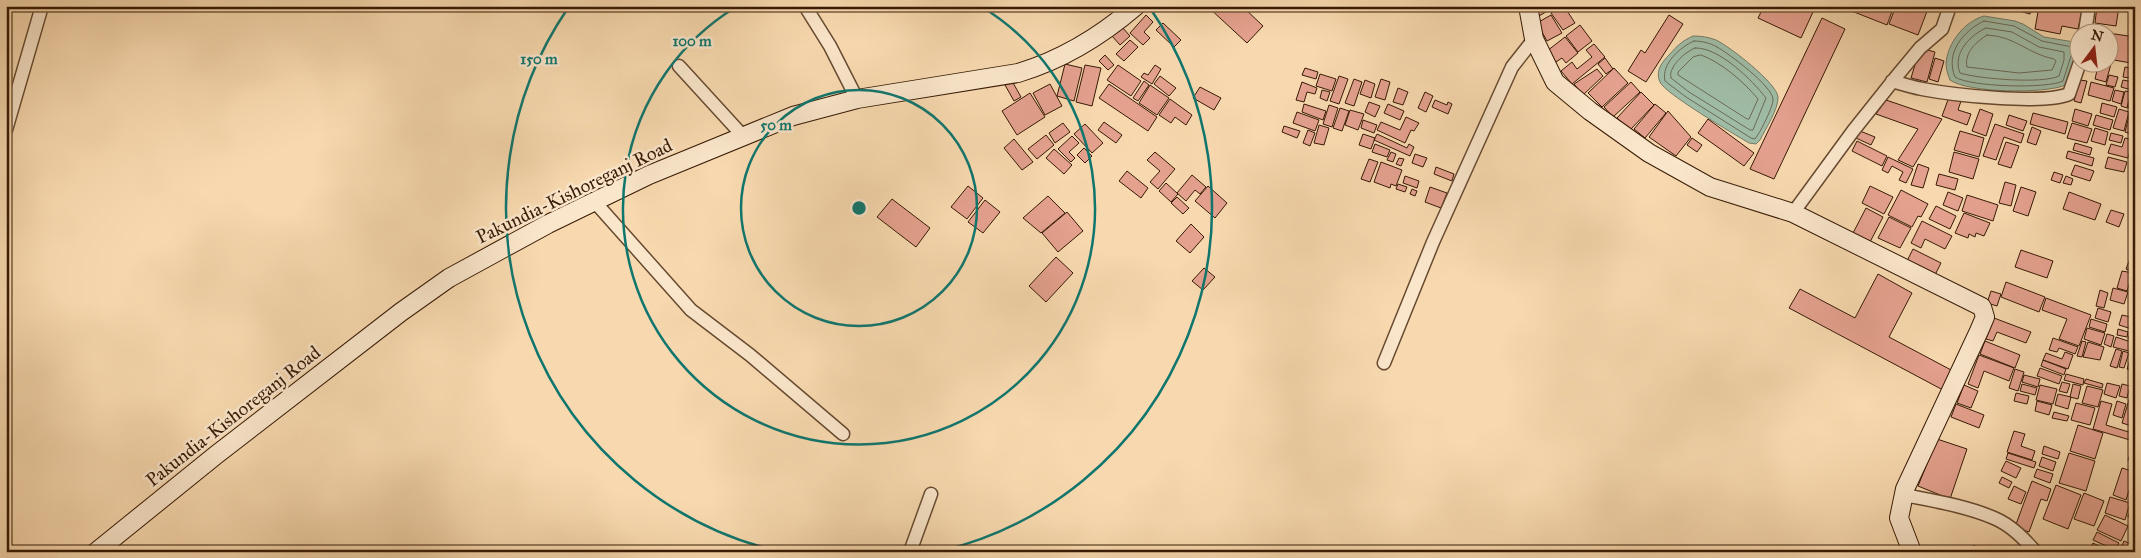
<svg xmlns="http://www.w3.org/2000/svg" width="2141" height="558" font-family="'IM FELL Great Primer',serif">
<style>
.water{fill:#9fbba5;stroke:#757b65}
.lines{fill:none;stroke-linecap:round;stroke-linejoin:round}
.shore{stroke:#6b6a55;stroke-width:1}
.building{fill:#e4a18e;stroke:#371a05}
.street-casing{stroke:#674a30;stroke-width:15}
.secondary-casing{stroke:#371a05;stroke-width:20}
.street{stroke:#fae6cb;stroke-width:12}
.secondary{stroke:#fae6cb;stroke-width:18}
.ring{fill:none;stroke:#0f766e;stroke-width:2.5}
.labels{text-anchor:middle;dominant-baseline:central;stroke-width:5;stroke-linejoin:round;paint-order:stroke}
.street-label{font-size:19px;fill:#371a05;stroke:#fae6cb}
.centre{fill:#0f766e;stroke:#fae6cb;stroke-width:2.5}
.ring-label{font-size:15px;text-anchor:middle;font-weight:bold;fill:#0f766e;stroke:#fae6cb;stroke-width:5;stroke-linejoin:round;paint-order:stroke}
</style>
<rect width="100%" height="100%" fill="#f8d9af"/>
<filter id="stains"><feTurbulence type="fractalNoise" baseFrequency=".004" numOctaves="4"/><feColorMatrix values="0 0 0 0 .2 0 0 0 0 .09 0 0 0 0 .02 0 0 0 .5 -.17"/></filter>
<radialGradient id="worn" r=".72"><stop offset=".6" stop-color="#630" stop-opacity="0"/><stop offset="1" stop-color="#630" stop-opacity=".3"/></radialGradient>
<path class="water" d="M1984,16l31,5 8,3 21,13 30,5 4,5 -3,16 -9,22c-22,9 -98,8 -116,-5 -2,-5 -4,-11 -4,-16 1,-21 19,-43 38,-48z
M1693,36c8,0 15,1 23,4 13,6 61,43 62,57 1,11 -13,33 -18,43l-4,4 -7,-1c-15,-9 -85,-50 -89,-61 -5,-11 2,-20 9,-27 8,-9 13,-14 24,-19z"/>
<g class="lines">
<path class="shore" d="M1984,21l30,5 28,15 30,6 3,5 -4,4 -8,25c-16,8 -93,6 -108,-4 -10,-24 8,-46 29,-56z
M1986,28l26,4 27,15 25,5v8l-5,16c-16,8 -80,3 -99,-3 -8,-19 10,-38 26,-45z
M1987,35c28,1 41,19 67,24l2,2 -4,9 -33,3 -52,-6c-3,-14 9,-25 20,-32z
M1694,41c8,0 16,2 23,6 11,6 57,40 56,53 0,7 -13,33 -18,39l-4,-1 -65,-41 -21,-16c-4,-17 15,-34 29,-40z
M1695,48c24,-1 57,32 71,50l-13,32h-3l-61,-38 -18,-14c-3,-11 14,-26 24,-30z
M1701,55c20,7 43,27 57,44l-9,20h-2l-69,-44v-3l15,-15z"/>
</g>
<path class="building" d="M1207,6h35l21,20 -16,17z
M1535,6h21l-17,10z
M1561,6h3l11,17 -12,7 -12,-17z
M1764,6h37l12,6 -12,26 -43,-20z
M1850,6h44l-7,19 -38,-15z
M1896,6h33l-11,29 -29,-11z
M2001,6h32l-3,8z
M2039,6h44l-5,23 -16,-3 -2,8 -25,-5z
M2097,6h22l-3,20 -21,-3z
M1146,15l7,7 -9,10 6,6 -7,7 -13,-12z
M1551,15l11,18 -15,8 -10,-18z
M1669,15l14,9 -37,58 -18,-11 13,-21 4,3z
M1822,18l23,11 -71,150 -24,-10z
M1163,23l18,17 -7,7 -18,-17z
M1580,25l12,16 -14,11 -12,-16z
M1122,27l8,9 -10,9 -8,-9z
M2108,33l27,4 -4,26 -23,-4z
M1565,37l13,16 -12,10 -4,-5 -6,4 -9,-11z
M1130,40l8,7 -14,14 -8,-7z
M1594,44l11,13 -33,27 -11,-13 11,-9 5,7 15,-12 -6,-7z
M1920,48l15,4 -8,30 -16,-4z
M1105,55l9,10 -6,5 -9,-9z
M1605,58l8,11 -7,5 -8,-10z
M1935,58l9,3 -6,21 -9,-3z
M2099,62l12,2 -5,18 -11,-3z
M1065,64l17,4 -8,33 -17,-5z
M1085,65l16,3 -9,38 -16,-4z
M1118,65l23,16 -10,15 -24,-16z
M1155,65l6,4 -9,15 -11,-7 3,-4 4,2z
M2125,67l6,1 -2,10 -6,-1z
M1305,68l13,4 -2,7 -14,-4z
M1614,68l14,15 -26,24 -14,-14z
M1597,69l6,7 -20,19 -9,-11z
M1320,74l16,5 -4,12 -16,-5z
M2109,75l9,2 -3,10 -9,-2z
M2135,75v16l-14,-4 2,-7 10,2z
M1160,76l16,12 -7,8 -15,-12z
M1339,76l9,3 -9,25 -9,-3z
M1354,79l8,3 -8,24 -9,-3z
M1381,79l9,3 -5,18 -10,-3z
M1365,80l10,4 -4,14 -11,-4z
M2080,80l7,1 -6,22 -7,-2z
M1012,81l9,16 -7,4 -9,-16z
M1144,81l5,4 -11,16 -5,-3z
M1302,82l15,6 -2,6 -8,-2 -3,10 -8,-2z
M1631,82l9,10 -27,25 -9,-10z
M2091,82l23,6 -4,13 -22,-6z
M1050,84l12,22 -17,9 -12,-22z
M1109,84l48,33 -9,14 -49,-33z
M1150,85l19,13 -12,17 -18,-12z
M1200,87l21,11 -7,12 -21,-12z
M1398,88l10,4 -5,13 -10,-3z
M1322,90l8,2 -3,9 -7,-3z
M2115,90l9,2 -3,12 -9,-3z
M2125,91l6,1 -4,16 -6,-2z
M1425,92l8,4 -7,16 -8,-4z
M1641,92l13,13 -24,25 -13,-12z
M1030,93l15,24 -28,18 -15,-24z
M2132,93l3,1v16l-7,-2z
M1949,97l12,4 -3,9 13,4 -4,11 -25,-9z
M1170,99l22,16 -6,10 -11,-8 -4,6 -12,-8z
M1435,100l12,5 1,-3 4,2 -4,10 -16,-7z
M1886,100l56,19 -29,48 -15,-7 20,-31 -42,-15z
M1369,102l11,4 -5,11 -10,-5z
M2102,103l15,4 -3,10 -14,-4z
M1304,104l22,7 -3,9 -21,-8z
M1388,104l16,7 -4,9 -16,-7z
M1655,104l11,9 -21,25 -11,-9z
M1329,105l9,3 -6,19 -9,-3z
M1340,108l9,3 -7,20 -9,-3z
M1980,109l13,5 -7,22 -14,-5z
M2075,109l17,5 -4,12 -16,-5z
M2119,109l10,3 -5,19 -11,-3z
M1350,110l14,4 -6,16 -13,-5z
M1668,111l23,26 -15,19 -27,-19z
M1297,112l22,8 -4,11 -22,-8z
M2130,112l5,1 -3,21 -7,-2z
M2033,113l35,9 -3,12 -35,-10z
M2009,115l18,6 -4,10 -17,-6z
M2096,115l17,5 -3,10 -17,-5z
M1406,117l13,6 -5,8 -3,-1 -6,13 -28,-13 4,-8 19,8z
M1708,119l46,34 -10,13 -46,-33z
M1363,120l14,5 -3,8 -13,-5z
M1104,122l18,13 -6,8 -18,-13z
M1063,123l7,9 -15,11 -6,-10z
M2072,123l20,6 -5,14 -20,-5z
M1085,124l18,19 -11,10 -18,-19z
M1995,124l29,10 -3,9 -17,-6 -8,23 -13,-4z
M1319,125l10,3 -5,17 -10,-2z
M1284,126l16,5 -3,7 -15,-6z
M2032,127l9,4 -5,14 -9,-3z
M2095,128l13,4 -3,13 -14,-4z
M1308,130l7,3 -5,13 -7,-3z
M1860,131l15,6 -4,8 -15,-7z
M1960,131l24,7 -5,19 -25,-7z
M2111,133l12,3 -2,7 -12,-3z
M1363,134l12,4 -4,11 -12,-4z
M1377,134l30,14 2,-4 5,3 -4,9 -36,-16z
M1046,135l8,10 -17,14 -9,-10z
M1072,136l7,7 -10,9 6,6 -4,4 -13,-13z
M1692,138l10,7 -5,7 -10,-7z
M2125,138l8,2 -5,18 -20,-5 3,-9 11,3z
M1014,139l19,23 -11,8 -18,-22z
M1857,141l30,15 -5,10 -30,-15z
M2135,141v20l-5,-1z
M2006,142l13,4 -8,22 -13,-4z
M2075,143l17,5 -2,7 -17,-5z
M1375,144l15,6 -3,7 -15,-5z
M1084,148l8,8 -7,7 -8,-8z
M1054,149l18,16 -8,9 -18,-16z
M2068,151l26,7 -2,8 -26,-8z
M1155,152l20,17 -17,20 -8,-7 10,-11 -13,-11z
M1391,152l5,2 -3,8 -6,-2z
M1954,152l25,7 -6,20 -24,-7z
M1415,154l12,4 -4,9 -11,-4z
M1888,157l25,12 -7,14 -7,-3 4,-8 -11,-6 -4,7 -6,-3z
M2108,157l19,5 -3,10 -19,-4z
M1399,158l5,1 -3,7 -5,-2z
M1369,159l9,3 -8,20 -9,-3z
M1381,162l21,8 -6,16 -5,-2 -1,4 -16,-6z
M1918,164l11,4 -6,20 -12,-3z
M2075,165l19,6 -4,10 -19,-6z
M1436,167l18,7 -2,7 -18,-7z
M1127,171l21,17 -7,10 -22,-17z
M2054,172l9,3 -3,8 -9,-3z
M1939,174l19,5 -3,11 -19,-5z
M1192,175l14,12 -6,7 -5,-4 -9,11 -9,-8z
M1405,176l14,5 -2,7 -14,-5z
M2066,176l7,3 -2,6 -8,-2z
M2005,182l11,3 -5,21 -12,-3z
M1166,183l12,11 -7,8 -12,-11z
M1398,184l9,3 -2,5 -9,-3z
M968,186l15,12 -16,21 -16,-12z
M1208,186l19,17 -12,15 -20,-17z
M1870,186l23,11 -9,17 -22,-11z
M1430,187l17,6 -6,15 -16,-6z
M2021,187l15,5 -8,24 -15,-5z
M1412,189l5,2 -2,5 -5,-2z
M1901,190l27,14 -7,13 -3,-1 -6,11 -24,-12z
M1948,192l15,6 -5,13 -15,-6z
M2069,192l32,12 -6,16 -32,-11z
M1967,195l31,10 -5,16 -31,-10z
M1048,196l17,17 -24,20 -18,-15z
M1177,197l12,11 -6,6 -12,-11z
M892,199l38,29 -14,19 -39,-30z
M985,200l15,12 -17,21 -15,-11z
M1936,206l20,10 -6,13 -21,-10z
M1866,208l17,9 -13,25 -17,-9z
M2111,210l13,4 -5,13 -13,-5z
M1067,212l16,19 -25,21 -16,-19z
M1964,213l26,10 -6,13 -8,-3 -1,4 -6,-3 -1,4 -13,-5z
M1889,217l22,11 -11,20 -22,-10z
M1922,221l30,15 -7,13 -20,-10 -4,9 -10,-5z
M1191,224l13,13 -14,16 -14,-12z
M2135,246v27l-9,-4z
M1913,249l28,14 -6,12 -28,-14z
M2021,250l32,11 -6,17 -32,-11z
M1056,257l17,16 -27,29 -17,-16z
M1204,268l11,9 -12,13 -11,-9z
M2122,271l11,2 -6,18 -10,-3z
M1878,274l34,19 -23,44 64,34 -10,19 -154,-82 11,-19 55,29z
M2006,282l39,15 -6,15 -38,-15z
M2113,288l15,4 -4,12 -14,-4z
M2100,290l8,3 -4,15 -8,-2z
M1991,291l10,3 -4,12 -10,-3z
M2046,298l45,17 -12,31 -20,-7 8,-20 -25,-9z
M2098,308l13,4 -3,10 -13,-4z
M2122,315l13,3v12l-16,-5z
M1994,318l37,14 -5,11 -29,-11 -4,9 -7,-2z
M2091,319l16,5 -2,8 -16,-5z
M2087,328l18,5 -4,12 -17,-6z
M2118,329l10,3 -1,5 -10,-2z
M2130,333l5,1v7l-7,-2z
M2107,334l7,2 -3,11 -7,-3z
M2116,337l15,5 -2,9 -16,-4z
M2053,338l25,9 -3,7 -16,-6 -2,4 -8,-2z
M1985,341l35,14 -5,13 -35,-14z
M2082,341l4,1 -4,15 -5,-1z
M2088,342l16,5 -4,13 -17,-3z
M2135,345v26l-8,-2z
M2116,349l6,2 -5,17 -7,-2z
M2123,351l6,2 -5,15 -5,-1z
M2065,352l8,3 -5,14 -25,-9 3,-7 16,6z
M1979,355l35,13 -5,13 -25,-10 -6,17 -10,-4z
M2043,360l23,9 -2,6 -23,-9z
M2040,368l22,8 -3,8 -22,-8z
M2015,369l9,3 -6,19 -9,-3z
M2066,374l18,5 -1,6 -19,-5z
M2024,375l16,4 -2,8 -16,-5z
M2086,379l17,5 -1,4 -18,-5z
M2062,382l8,2 -3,9 -8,-2z
M2107,383l13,3 -4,12 -12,-4z
M2022,384l15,4 -2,7 -15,-4z
M2073,384l8,2 -3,13 -8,-2z
M2122,384l8,2 -3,12 -8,-2z
M1964,385l14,6 -7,17 -14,-5z
M2040,385l17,4 -4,15 -17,-4z
M2087,386l16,4 -5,17 -16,-4z
M2132,390h3v37l-13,-4z
M2016,393l13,3 -2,8 -13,-3z
M2058,394l13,3 -3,12 -13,-4z
M2037,401l15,4 -3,10 -14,-4z
M2101,401l11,3 -6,21 26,8 -2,7 -37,-11z
M2117,401l9,3 -4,14 -9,-3z
M2076,403l19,5 -5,17 -19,-5z
M1956,404l28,11 -5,13 -28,-11z
M2054,412l15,4 -2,5 -15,-3z
M2078,425l25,8 -8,26 -25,-8z
M2014,431l11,3 -4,12 14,5 -3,9 -25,-8z
M2135,438v24l-7,-2z
M1937,439l30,10 -17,50 -32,-13z
M2044,446l16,6 -2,7 -16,-5z
M2008,453l28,9 -2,6 -28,-9z
M2069,453l26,8 -9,30 -27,-8z
M2042,457l14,5 -3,9 -14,-5z
M2006,461l15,7 -5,10 -15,-7z
M2122,468l13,4 -9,28 -13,-5z
M2037,469l16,5 -3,9 -16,-6z
M2002,477l10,5 -3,6 -10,-5z
M2032,481l19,8 -4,12 -6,-2 -12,33 -14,-5z
M2056,485l25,10 -13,34 -25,-10z
M2014,486l12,6 -5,12 -13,-5z
M2135,488v16l-5,-2z
M2084,493l20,8 -10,25 -20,-7z
M2110,497l20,6 -5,17 -20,-7z
M2131,507l4,1 -1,10 -6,-1z
M2105,515l23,11 -7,15 -24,-11z
M2097,532l22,11 -4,7 -22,-10z
M2124,541l11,5v6h-16z
M2093,543l18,9h-22z
M1974,545l8,7h-13z"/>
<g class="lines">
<g class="street-casing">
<path id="street" d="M805,6l25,40 27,53
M2085,32l4,-26
M679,66l64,70
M1892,81c10,3 20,6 30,8 31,6 121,16 147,5l11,-32
M6,130l36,-124
M594,201l97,109 59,45 93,79
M1793,213l60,-82 43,-54 24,-29 22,-19 8,-23
M1384,363l49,-121 79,-175 22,-28
M1904,495c30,6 62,11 90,23 17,7 30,21 42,34
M910,552l21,-58"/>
</g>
<g class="secondary-casing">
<path id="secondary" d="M1528,6l6,33 21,43 35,29 59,42 61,34 83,26 189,94 3,10 -6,14 -74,158 -6,29 13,34
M96,552l120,-97 185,-143 48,-34 99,-54 101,-49 144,-59 64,-17 161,-26c44,-13 83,-37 118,-67"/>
</g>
<use href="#street" class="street"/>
<use href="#secondary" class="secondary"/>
</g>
<g class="ring">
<circle cx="859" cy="208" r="118"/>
<path d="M982 7A236 236 0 1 1 736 7"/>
<path d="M777 551A353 353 0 0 1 568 8M1150 8A353 353 0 0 1 941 551"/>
</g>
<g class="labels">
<g class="street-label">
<text transform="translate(574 191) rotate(-26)">Pakundia-Kishoreganj Road</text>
<text transform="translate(233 416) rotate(-38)">Pakundia-Kishoreganj Road</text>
</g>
</g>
<circle cx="859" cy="208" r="8" class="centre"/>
<g class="ring-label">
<text x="692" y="46">100 m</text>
<text x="539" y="64">150 m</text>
<text x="776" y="130">50 m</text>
</g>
<rect width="2141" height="558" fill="none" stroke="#f8d9af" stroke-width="25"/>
<rect x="8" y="8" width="2126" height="543" fill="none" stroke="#371a05" stroke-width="2.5"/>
<rect x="12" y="12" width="2116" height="533" fill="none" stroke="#371a05"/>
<g transform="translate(2094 48) rotate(15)"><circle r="24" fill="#fae6cb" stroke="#ac947c"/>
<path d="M0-4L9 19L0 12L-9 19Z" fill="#8f2418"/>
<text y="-8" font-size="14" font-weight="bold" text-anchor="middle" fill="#371a05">N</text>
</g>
<rect width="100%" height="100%" filter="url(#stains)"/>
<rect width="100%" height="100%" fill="url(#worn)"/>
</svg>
